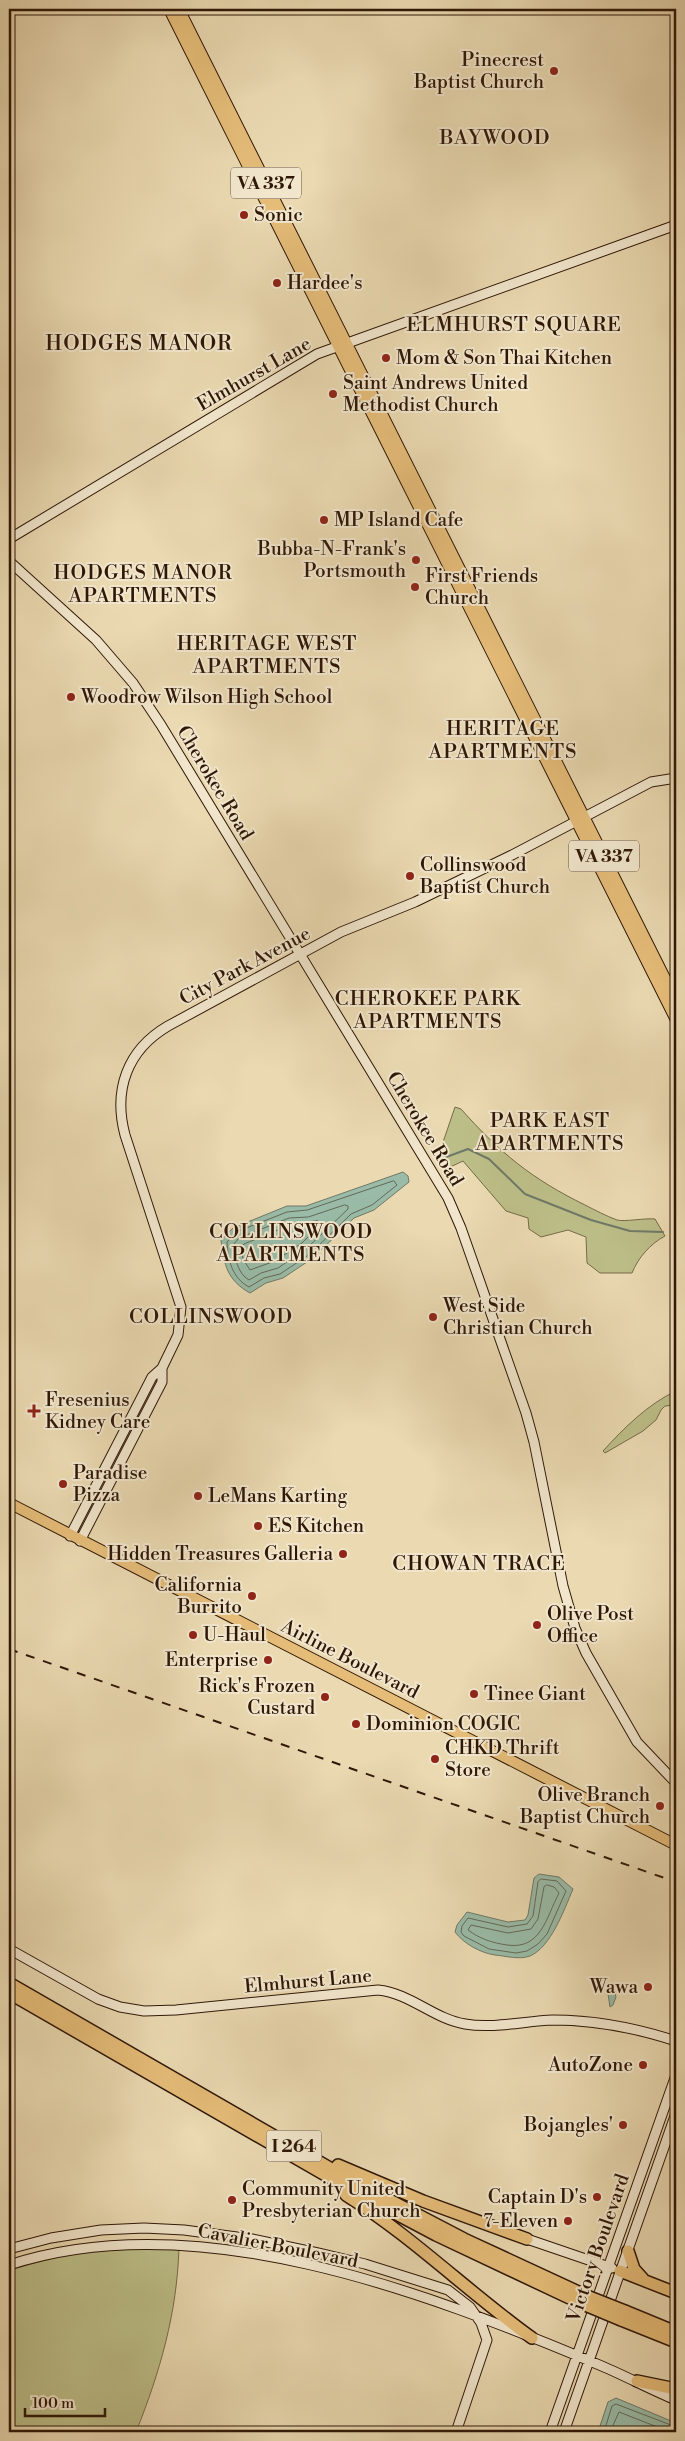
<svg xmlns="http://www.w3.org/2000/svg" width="685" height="2441" font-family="'Libre Bodoni',serif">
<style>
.green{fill:#bcbe88;stroke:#766a48}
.water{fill:#99bba7;stroke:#6f7967}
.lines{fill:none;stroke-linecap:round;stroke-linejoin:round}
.shore{stroke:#646957;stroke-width:1}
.stream{stroke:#6f7967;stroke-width:2}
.secondary-casing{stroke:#2f1707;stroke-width:11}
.primary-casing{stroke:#2f1707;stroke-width:12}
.highway-casing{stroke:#2f1707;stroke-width:14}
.secondary{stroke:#f1e6cc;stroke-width:9}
.primary{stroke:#e5bc78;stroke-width:10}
.highway{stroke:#e5bc78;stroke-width:11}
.rail{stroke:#2f1707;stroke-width:2;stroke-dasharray:9 9;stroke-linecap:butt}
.highway-bridge-casing{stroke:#2f1707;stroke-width:14;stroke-linecap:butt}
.highway-bridge{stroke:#e5bc78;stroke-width:11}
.poi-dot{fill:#8f2418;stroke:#f1e6cc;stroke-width:2}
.labels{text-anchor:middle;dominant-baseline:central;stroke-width:4;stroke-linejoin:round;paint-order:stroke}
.shield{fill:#f1e6cc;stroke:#695542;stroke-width:1}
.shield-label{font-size:18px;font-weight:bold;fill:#2f1707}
.poi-label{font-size:19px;fill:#2f1707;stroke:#f1e6cc;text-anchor:start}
.street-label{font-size:19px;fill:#2f1707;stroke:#f1e6cc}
.neighbourhood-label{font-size:20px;letter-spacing:1px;fill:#2f1707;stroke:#f1e6cc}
.quarter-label{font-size:21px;letter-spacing:1px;fill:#2f1707;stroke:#f1e6cc}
</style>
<rect width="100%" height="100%" fill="#ead9b1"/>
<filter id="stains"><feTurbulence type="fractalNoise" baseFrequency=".004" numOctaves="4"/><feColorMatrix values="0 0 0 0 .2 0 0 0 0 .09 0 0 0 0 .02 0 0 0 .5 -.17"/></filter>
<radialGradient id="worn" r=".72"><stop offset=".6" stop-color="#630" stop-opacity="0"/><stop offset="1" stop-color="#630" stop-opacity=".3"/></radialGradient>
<path class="green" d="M455,1107l6,2c39,44 71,70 124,96 10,5 21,11 32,15 8,2 27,-2 38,-1l10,17c-15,8 -27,22 -33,37h-32l-13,-10 -1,-26 -18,-7 -27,7 -12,-8 -1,-11 -22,-7 -43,-50 -15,7 -9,-14z
M676,1391v14l-11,1 -4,4 -5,10 -13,11 -38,22 -2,-2c21,-23 45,-47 73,-60z
M116,2248h63c-2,65 -19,124 -43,184h-112l-15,-9v-153l59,-16z"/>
<path class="water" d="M403,1172l5,4 1,6 -35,28 -20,8 -41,40 -30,20 -17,5 -16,10c-23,-13 -26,-28 -29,-53l12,-12 54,-22h19z
M539,1874l20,3 14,12c-9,21 -22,58 -43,67 -11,4 -24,0 -35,-1 -14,-2 -31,-11 -40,-23l2,-7 10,-13 41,10 17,-2 3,-5 6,-37z
M611,1989l3,1 2,7 -3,8 -3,2 -2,-13z
M616,2398l60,25v9h-78l10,-30z"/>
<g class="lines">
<path class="shore" d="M394,1181l3,4 -25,20 -21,9 -41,40 -30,20 -16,4 -15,9c-17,-9 -21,-27 -22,-45l9,-10 51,-20 20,-2z
M345,1205l3,1v3l-42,40 -28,19 -17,5 -12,7c-12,-7 -14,-23 -16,-35l6,-7 50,-20 19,-1z
M318,1221l2,4 -18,18 -27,18 -25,9 -7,-11 -2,-12 3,-3 46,-19z
M541,1879l16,2 9,10 -19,43 -9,10 -11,7 -11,2 -27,-4 -25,-13 -3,-4 1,-6 6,-8 40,9 19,-3 6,-8 5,-34z
M547,1885l7,2 5,6c-13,25 -18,57 -52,52 -14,-2 -27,-6 -39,-15l3,-5 37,8 23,-4 7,-10 6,-32z
M604,2432l8,-26 4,-2 60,23
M610,2432l9,-20 51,20"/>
<path class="stream" d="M441,1159l27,-10 21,10 36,35 66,26 39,11 33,1"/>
<g class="secondary-casing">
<path id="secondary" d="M9,539l308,-185 359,-129
M9,561l87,79 37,43 28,42 287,473 13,30 65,185 8,29 29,144 12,42 11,25 51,89 39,41
M70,1536l82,-159 10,-9 16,-33 3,-28 -56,-172c-12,-45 2,-85 43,-109l173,-94 74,-30 97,-47 139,-73 25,-4
M80,1541l82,-159v-14
M9,1949l89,50 22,8 24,4 32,-1 202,-20c32,3 56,29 87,34 28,5 60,-3 88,-4 42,0 83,8 123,21
M527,2239l85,29
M9,2249l42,-11 50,-8 43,-2 40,2 68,9 66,14 47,11 83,26 22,17 11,16 6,17 -31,92
M9,2265c187,-61 414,26 588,99 27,11 52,25 79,36
M550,2432l126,-357
M564,2432l112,-319"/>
</g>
<g class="primary-casing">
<path id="primary" d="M169,9l507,1011
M179,9l497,991
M9,1503l667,342"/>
</g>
<g class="highway-casing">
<path id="highway" d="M9,1983l340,196 115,60 123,57
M9,1993l344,198 83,44 142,67
M338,2165l85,36 104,38
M346,2195c67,42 122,97 186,143
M628,2251l6,18 9,10
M620,2271l56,22
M625,2311l51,21
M621,2320l55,22
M637,2381l39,8"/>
</g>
<use href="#secondary" class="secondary"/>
<use href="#primary" class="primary"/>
<use href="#highway" class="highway"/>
<path class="rail" d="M9,1649l667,233"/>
<g class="highway-bridge-casing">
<path id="highway-bridge" d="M587,2296l38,15
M578,2302l43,18"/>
</g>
<use href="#highway-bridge" class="highway-bridge"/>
</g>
<g class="poi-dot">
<circle cx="554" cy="71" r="5"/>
<circle cx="244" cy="215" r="5"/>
<circle cx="277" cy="283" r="5"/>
<circle cx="386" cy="358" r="5"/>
<circle cx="333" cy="394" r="5"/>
<circle cx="324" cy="520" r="5"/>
<circle cx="416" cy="560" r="5"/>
<circle cx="415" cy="587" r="5"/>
<circle cx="71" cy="697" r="5"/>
<circle cx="410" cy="876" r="5"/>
<circle cx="433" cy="1317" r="5"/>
<path d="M31.5 1403.5h5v5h5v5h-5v5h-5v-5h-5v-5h5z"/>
<circle cx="63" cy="1484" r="5"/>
<circle cx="198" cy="1496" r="5"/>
<circle cx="258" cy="1526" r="5"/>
<circle cx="343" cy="1554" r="5"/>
<circle cx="252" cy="1596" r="5"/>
<circle cx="537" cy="1625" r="5"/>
<circle cx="193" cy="1635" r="5"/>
<circle cx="268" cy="1660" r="5"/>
<circle cx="474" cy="1694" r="5"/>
<circle cx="325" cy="1697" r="5"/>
<circle cx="356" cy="1724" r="5"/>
<circle cx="435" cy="1759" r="5"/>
<circle cx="660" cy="1806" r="5"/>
<circle cx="648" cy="1987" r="5"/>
<circle cx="643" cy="2065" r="5"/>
<circle cx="623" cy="2125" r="5"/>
<circle cx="597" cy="2197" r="5"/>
<circle cx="232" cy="2200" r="5"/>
<circle cx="568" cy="2221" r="5"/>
</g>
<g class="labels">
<g class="shield">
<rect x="231" y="167.5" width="70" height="31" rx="4"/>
<rect x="569" y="840.5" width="70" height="31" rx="4"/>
<rect x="266.5" y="2130.5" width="55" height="31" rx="4"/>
</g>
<g class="shield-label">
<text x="266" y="183">VA 337</text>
<text x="604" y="856">VA 337</text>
<text x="294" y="2146">I 264</text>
</g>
<g class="poi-label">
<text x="544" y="60" text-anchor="end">Pinecrest<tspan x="544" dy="22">Baptist Church</tspan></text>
<text x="254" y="215">Sonic</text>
<text x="287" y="283">Hardee's</text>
<text x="396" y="358">Mom &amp; Son Thai Kitchen</text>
<text x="343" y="383">Saint Andrews United<tspan x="343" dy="22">Methodist Church</tspan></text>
<text x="334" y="520">MP Island Cafe</text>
<text x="406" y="549" text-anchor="end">Bubba-N-Frank's<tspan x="406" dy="22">Portsmouth</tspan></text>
<text x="425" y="576">First Friends<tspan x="425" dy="22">Church</tspan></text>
<text x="81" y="697">Woodrow Wilson High School</text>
<text x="420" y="865">Collinswood<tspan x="420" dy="22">Baptist Church</tspan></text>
<text x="443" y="1306">West Side<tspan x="443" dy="22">Christian Church</tspan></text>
<text x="45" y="1400">Fresenius<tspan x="45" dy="22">Kidney Care</tspan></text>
<text x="73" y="1473">Paradise<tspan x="73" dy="22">Pizza</tspan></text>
<text x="208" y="1496">LeMans Karting</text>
<text x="268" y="1526">ES Kitchen</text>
<text x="333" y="1554" text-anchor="end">Hidden Treasures Galleria</text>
<text x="242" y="1585" text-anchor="end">California<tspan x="242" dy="22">Burrito</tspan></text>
<text x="547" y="1614">Olive Post<tspan x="547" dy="22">Office</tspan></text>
<text x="203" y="1635">U-Haul</text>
<text x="258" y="1660" text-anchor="end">Enterprise</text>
<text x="315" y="1686" text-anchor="end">Rick's Frozen<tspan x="315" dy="22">Custard</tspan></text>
<text x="484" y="1694">Tinee Giant</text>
<text x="366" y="1724">Dominion COGIC</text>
<text x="445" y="1748">CHKD Thrift<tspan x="445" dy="22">Store</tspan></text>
<text x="650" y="1795" text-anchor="end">Olive Branch<tspan x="650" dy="22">Baptist Church</tspan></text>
<text x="638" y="1987" text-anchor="end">Wawa</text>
<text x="633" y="2065" text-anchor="end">AutoZone</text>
<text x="613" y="2125" text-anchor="end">Bojangles'</text>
<text x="242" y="2189">Community United<tspan x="242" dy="22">Presbyterian Church</tspan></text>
<text x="587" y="2197" text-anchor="end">Captain D's</text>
<text x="558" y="2221" text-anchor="end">7-Eleven</text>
</g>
<g class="street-label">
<text transform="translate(254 374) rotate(-30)">Elmhurst Lane</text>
<text transform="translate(215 783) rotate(59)">Cherokee Road</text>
<text transform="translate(245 966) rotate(-28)">City Park Avenue</text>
<text transform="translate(425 1129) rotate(59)">Cherokee Road</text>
<text transform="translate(350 1659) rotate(27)">Airline Boulevard</text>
<text transform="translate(308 1981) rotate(-5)">Elmhurst Lane</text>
<text transform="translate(278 2246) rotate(11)">Cavalier Boulevard</text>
<text transform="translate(598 2248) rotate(-71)">Victory Boulevard</text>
</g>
<g class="neighbourhood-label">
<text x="495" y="138">BAYWOOD</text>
<text x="514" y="325">ELMHURST SQUARE</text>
<text x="143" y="573">HODGES MANOR<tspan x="143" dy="23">APARTMENTS</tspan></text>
<text x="267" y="644">HERITAGE WEST<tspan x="267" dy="23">APARTMENTS</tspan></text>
<text x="503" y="729">HERITAGE<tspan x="503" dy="23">APARTMENTS</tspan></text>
<text x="428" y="999">CHEROKEE PARK<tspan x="428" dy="23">APARTMENTS</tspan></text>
<text x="550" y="1121">PARK EAST<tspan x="550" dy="23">APARTMENTS</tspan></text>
<text x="291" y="1232">COLLINSWOOD<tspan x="291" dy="23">APARTMENTS</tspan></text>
<text x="211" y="1317">COLLINSWOOD</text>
<text x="479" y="1564">CHOWAN TRACE</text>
</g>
<g class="quarter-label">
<text x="139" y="344">HODGES MANOR</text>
</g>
</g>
<rect width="685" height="2441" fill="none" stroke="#ead9b1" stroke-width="30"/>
<rect x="10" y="10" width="665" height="2421" fill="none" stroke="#2f1707" stroke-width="2.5"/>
<rect x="15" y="15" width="655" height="2411" fill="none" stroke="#2f1707"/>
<path d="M25 2408v8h80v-8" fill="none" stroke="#2f1707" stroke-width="2.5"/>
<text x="32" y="2408" font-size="15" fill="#2f1707" stroke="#f1e6cc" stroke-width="4" paint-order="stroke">100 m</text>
<rect width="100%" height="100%" filter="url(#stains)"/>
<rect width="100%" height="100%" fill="url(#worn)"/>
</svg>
